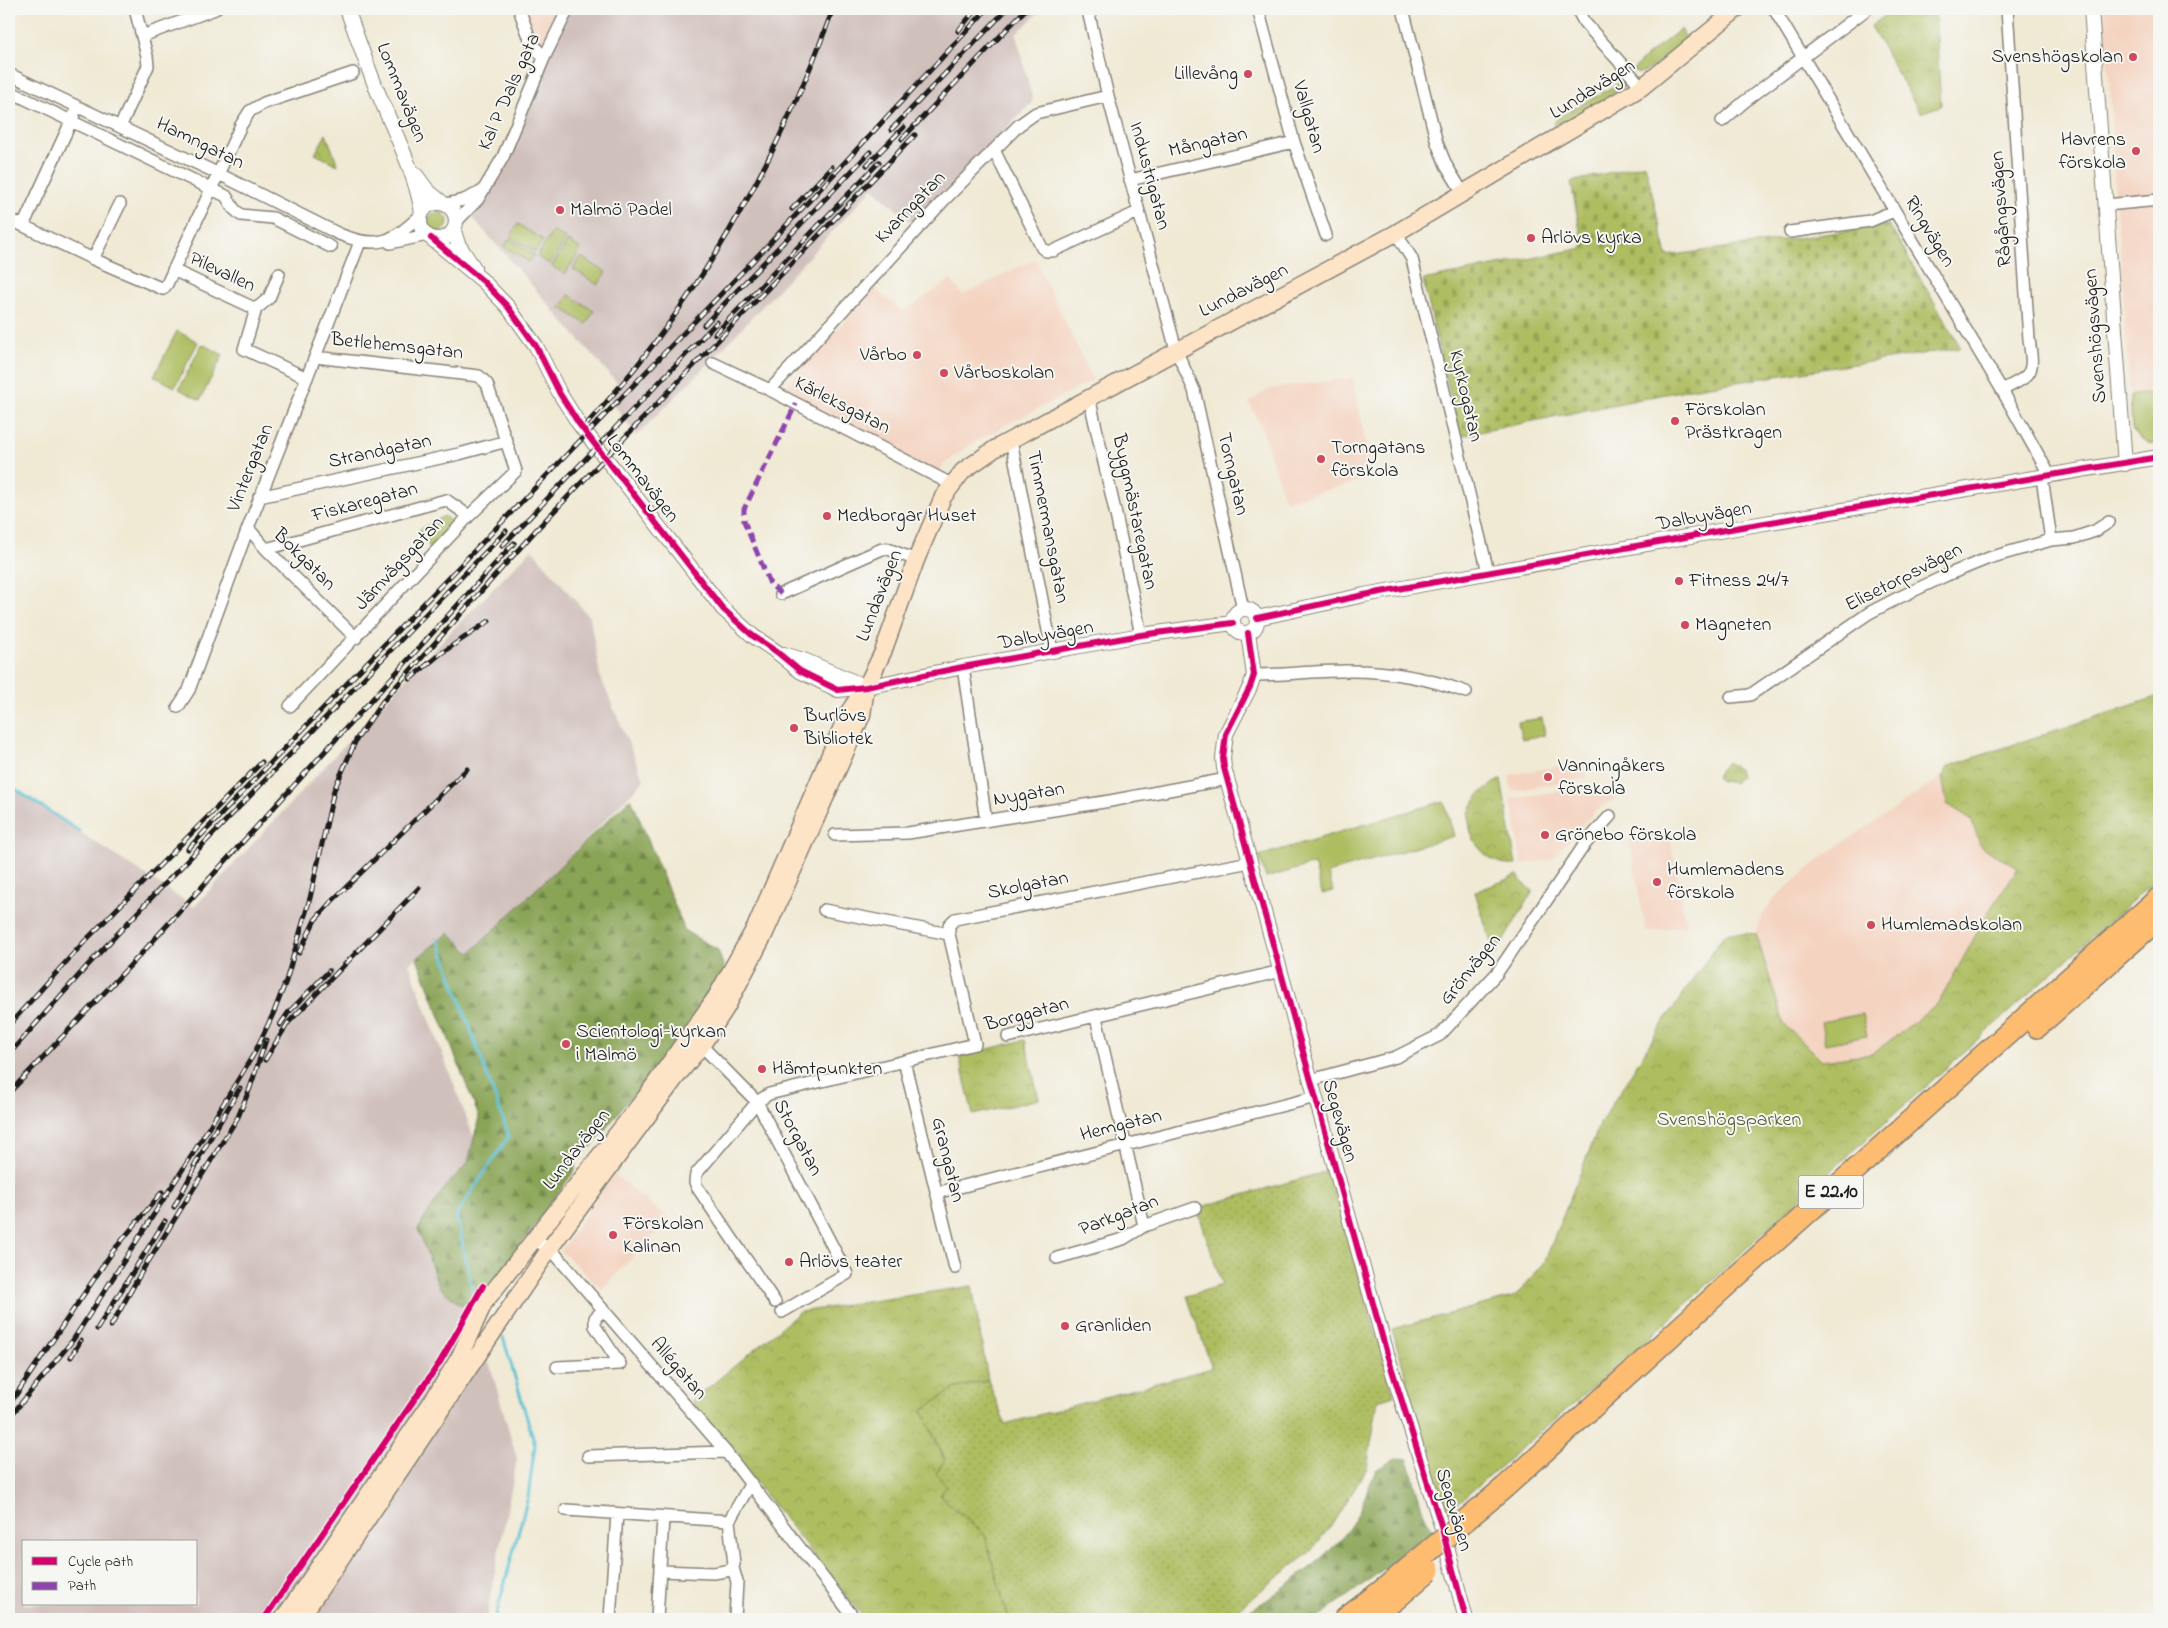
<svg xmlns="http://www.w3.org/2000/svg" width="2168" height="1628" font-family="'Indie Flower',sans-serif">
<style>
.built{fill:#f4d3c0}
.industrial{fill:#d0c0bc;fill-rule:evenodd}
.grass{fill:#adbd60;stroke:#646c3e}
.forest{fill:url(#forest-firs);stroke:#536039}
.cemetery{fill:url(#cemetery-stones);stroke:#646c3e}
.park{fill:url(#park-crowns);stroke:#646c3e}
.garden{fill:url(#garden-dots);stroke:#646c3e}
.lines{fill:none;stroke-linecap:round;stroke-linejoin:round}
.stream{stroke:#59c1d5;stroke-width:3}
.minor-casing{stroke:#868278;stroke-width:14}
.tertiary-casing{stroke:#868278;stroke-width:16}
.secondary-casing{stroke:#868278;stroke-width:19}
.motorway-casing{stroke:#868278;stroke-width:24}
.minor{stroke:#fff;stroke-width:11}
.tertiary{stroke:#fff;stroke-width:14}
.secondary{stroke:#fee4c6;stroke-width:16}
.motorway{stroke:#fdbc70;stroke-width:21}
.rail-casing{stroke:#1c1c1c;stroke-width:5}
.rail{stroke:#f6f6f2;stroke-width:3;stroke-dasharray:9;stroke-linecap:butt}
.motorway-bridge-casing{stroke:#868278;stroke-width:24;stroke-linecap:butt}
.motorway-bridge{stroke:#fdbc70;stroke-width:21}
.quiet{stroke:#8e44ad;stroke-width:5;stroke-dasharray:10 5;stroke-linecap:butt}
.cycleway-casing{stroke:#f6f6f2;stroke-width:9}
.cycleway{stroke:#d6006c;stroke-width:6}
.poi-dot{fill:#d1495b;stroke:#f6f6f2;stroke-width:2}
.labels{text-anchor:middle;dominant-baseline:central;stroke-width:4;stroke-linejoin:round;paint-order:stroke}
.shield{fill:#f6f6f2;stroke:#5d5d5c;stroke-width:1}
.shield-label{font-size:19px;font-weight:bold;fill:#1c1c1c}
.poi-label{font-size:20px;fill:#1c1c1c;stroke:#f6f6f2;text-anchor:start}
.street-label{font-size:20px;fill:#1c1c1c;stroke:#f6f6f2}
.park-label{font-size:20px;fill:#565c37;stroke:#f6f6f2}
</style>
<defs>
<pattern id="forest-firs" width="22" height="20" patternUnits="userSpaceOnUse" patternTransform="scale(1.25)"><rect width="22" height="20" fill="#8aa456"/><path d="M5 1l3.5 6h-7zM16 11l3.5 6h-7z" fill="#708546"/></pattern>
<pattern id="cemetery-stones" width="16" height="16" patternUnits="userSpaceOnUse" patternTransform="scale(1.25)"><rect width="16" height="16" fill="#adbd60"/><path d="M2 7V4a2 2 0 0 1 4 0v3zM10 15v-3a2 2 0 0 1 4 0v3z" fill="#94a253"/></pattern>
<pattern id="park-crowns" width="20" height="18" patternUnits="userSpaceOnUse" patternTransform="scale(1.25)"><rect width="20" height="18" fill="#adbd60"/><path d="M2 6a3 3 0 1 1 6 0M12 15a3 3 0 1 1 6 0" fill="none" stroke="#94a253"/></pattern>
<pattern id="garden-dots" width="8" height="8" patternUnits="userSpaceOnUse" patternTransform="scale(1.25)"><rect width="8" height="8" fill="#adbd60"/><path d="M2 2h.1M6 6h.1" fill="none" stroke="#94a253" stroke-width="1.8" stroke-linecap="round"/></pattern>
</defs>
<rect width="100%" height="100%" fill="#f6f6f2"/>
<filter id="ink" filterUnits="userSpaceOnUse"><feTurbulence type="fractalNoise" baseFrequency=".02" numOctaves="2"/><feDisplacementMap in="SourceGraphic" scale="10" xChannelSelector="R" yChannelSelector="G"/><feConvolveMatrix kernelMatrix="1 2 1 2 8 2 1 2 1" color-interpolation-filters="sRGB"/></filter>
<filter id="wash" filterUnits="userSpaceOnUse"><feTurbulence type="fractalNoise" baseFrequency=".0096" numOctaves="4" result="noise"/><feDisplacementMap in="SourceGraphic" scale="20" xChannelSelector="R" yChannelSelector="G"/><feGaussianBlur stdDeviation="1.12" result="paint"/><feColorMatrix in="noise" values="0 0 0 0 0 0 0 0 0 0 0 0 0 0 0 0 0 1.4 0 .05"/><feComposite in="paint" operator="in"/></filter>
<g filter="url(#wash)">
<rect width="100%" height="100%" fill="#f0e9d4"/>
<path class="built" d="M519,9h49l-24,49z
M2103,9h56v434l-3,1 -13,-2 -11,-14 -12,-182 -5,-43 -4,-96z
M1035,259l58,121 -117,61 -32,23 -8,12 -148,-76 6,-10 -9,-3 90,-98 28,23 47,-32 13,15z
M1353,378l20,100 -88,23 -23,-73 -13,-26 21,-13z
M1584,762l3,16 -75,13 -3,-16z
M1942,777l5,27 24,15 10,28 37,20 -29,44 -51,93 -66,50 -50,7 -38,-37 -28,-90 6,-17 10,-17 54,-46z
M1591,786l14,2 11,10 -21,13 -44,49 -29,4 -11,-65z
M1669,831l17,94 -40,7 -17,-93z
M614,1174l55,45 -67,70 -41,-38z"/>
<path class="industrial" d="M568,9h474l-26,25 17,67 -119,124 -41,-37 -161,172 -76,76 -28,-40 9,-13 -150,-172 11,-12z
M532,549l58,69 10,58 44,104 -172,177 -24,-20 -39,27 71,190 -36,104 47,110 26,91 -27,138 -3,22h-478v-833l185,121 241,-259zM24,1542h172v62h-172z"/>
<path class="grass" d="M1681,29l6,11 -40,31 -8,2 -6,-3 11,-12z
M1626,79l-2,8 -64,40 -7,-3 5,-6z
M428 222a10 10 0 1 1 20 0a10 10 0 1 1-20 0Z
M518,224l25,16 -8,12 -25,-15z
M553,231l13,8 -16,25 -13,-7z
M509,239l25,16 -5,7 -25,-15z
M568,241l13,8 -16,25 -13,-8z
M581,257l25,15 -8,13 -25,-16z
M569,295l25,16 -8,13 -25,-16z
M177,331l21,11 -23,45 -21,-11z
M202,344l21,11 -23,45 -21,-11z
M2153,393l3,51c-12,0 -19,-6 -24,-16l-2,-33z
M1542,718l3,17 -23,4 -4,-17z
M1444,801l10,35 -126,37 5,18 -11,3 -8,-30 -48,14 -7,-22z
M1862,1014l5,22 -42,8 -4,-22z"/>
<path class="forest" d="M631,798l54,133 33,19 7,21 -74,113 -22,15 -37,47 -17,13v11l-84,116 -17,19 -15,-1 -20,-17 -21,-58 27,-42 23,-24 11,-46 -62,-159 32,-25 21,20z
M1396,1458l12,1 15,53 10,19 -35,24 -6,8 -76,56h-81l32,-19 48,-36 26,-24 16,-24 19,-46z"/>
<path class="cemetery" d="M1645,164l22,92 222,-31 72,123 -271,41 -230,47 -37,-156 160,-32 -12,-66z"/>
<path class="park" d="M1894,9h41l6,97 -21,7 -49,-87z
M326,134l12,31 -23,-11z
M444,516l12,9 -24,26 -13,-21z
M2159,696v181l-358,321 -157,145 -198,170 -54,-184 124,-33 28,-33 56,-139 55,-89 70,-102 31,1 28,90 38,37 50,-7 66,-50 51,-93 29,-43 -37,-21 -10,-28 -24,-15 -5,-27 7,-11z
M1727,762l11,7 2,7 -6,7 -13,-2 -5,-4 4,-8z
M1501,779l15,86c-26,1 -48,-21 -47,-48 1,-17 18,-31 32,-38z
M1518,875l3,6 12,10 -38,64 -20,-63z
M1025,1040l14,59 -66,16 -14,-59z
M972,1286l16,94 -34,9 -32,21 23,51 2,25 -6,9 44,40 23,84h-143l-174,-217 109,-90z"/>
<path class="garden" d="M1328,1171l66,224 -16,5 -11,68 -30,50 -27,34 -51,40 -31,27h-220l-23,-84 -45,-40 7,-9 -11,-13 9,-13 -23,-50 32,-21 34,-9 17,44 207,-56 -25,-72 35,-11 -25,-77z"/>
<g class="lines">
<path class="stream" d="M9,785l70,46
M438,939l71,197 -53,79 17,78
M495,1619l33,-122 7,-52 -32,-108"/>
</g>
</g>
<g filter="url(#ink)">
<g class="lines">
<g class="minor-casing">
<path id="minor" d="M519,9l12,33 13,16
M1258,9l36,133 32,93
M1403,9l34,134 9,22 17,28
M1577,9l7,13 58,65
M1774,9l228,381 48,86
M1088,11l20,85 68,254 18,40 49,219
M142,36l73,-27
M9,74l210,100 120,60c39,16 53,8 82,-19
M9,91l217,105 8,13 7,6 32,3 58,29
M1722,121l22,-19 123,-93
M120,127l28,-61 -1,-10 -12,-47
M994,150l48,98 4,3h7l85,-39
M1130,180l164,-38
M446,204l18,-4 19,-9
M2106,205l53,-5
M9,219l84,40 70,30 4,-5 74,-159 9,-14 14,-8 89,-30
M457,221l21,-22 25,-42 41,-99 24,-49
M23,226l51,-111
M1790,232l80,-11 24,-10
M1396,233l16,26 76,313
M390,243l37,-8
M93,259l27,-55
M173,270l83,39
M279,274l-10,24 -13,11 -12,40 63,29
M713,363l57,27 181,94
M770,390l174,-190 75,-75 17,-12 72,-17
M2002,390c32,-16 32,-16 27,-51l-22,-330
M1089,397l27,118 25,120
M1011,440l41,211
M2042,477l9,63
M259,497l200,-43 48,-13
M248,528l18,21 90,89
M266,549l180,-49 23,16
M781,594l101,-45h6l28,11
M963,667l23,154
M1254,675c29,0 59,-4 88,-4 43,-1 84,6 124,21
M1731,697l19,-2 119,-82 29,-15 49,-23 42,-17 62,-18 23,-2 21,-7 14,-9
M290,706l179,-190 47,-45 -29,-87 -8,-8 -164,-19
M178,707l11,-17 59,-162 112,-286
M835,835l73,-2 202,-32 117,-22
M824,910l125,24v-9l6,-6 295,-57
M1096,1017l48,209
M1008,1037l273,-66
M696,1040l61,62 90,172 -65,38
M904,1061l51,207
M1311,1080l85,-23 44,-22 57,-62 88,-129 25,-28
M936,1193l380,-96
M533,1240l17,8 6,7 170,197 129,167
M1057,1258l66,-19 21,-13 51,-18
M775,1302l-78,-115 -2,-5 1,-8 61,-72 12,-8 206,-50 -26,-110
M603,1310l-8,8v8l25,38
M557,1367l63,-3
M588,1456l138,-4
M566,1510l163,11 22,-38
M733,1568l4,14 -2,37
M660,1571l54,2 17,-3 3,-6 -5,-43
M610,1619l7,-105
M657,1619l6,-101"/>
</g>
<g class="tertiary-casing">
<path id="tertiary" d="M347,9c11,31 22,63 35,93 15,36 34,73 40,111
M2091,9l34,455
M416,175l12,16 16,13
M420 221a18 18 0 1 1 36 0a18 18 0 1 1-36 0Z
M454,231l4,13 16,24
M431,238l52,43 25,26 28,39 24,48 19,30 144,185 30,27 24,16 23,19 38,19 28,-3 97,-20 178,-32 92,-12
M1233 621a12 12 0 1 1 24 0a12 12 0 1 1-24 0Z
M1257,618l107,-23 383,-69 412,-69
M1248,633l6,42 -4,12 -24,47 -3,24 1,10 163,586 54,171 25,94
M784,654l22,7 60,26"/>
</g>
<g class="secondary-casing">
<path id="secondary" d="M283,1619l152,-222 24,-39 25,-55 161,-205 71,-101 39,-69 93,-215 15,-22
M300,1619l250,-371 124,-168 28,-35 24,-37 39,-75 97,-218 4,-28 17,-35 33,-92 27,-63 20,-26 33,-23 400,-215 246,-146 95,-78"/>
</g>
<g class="motorway-casing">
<path id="motorway" d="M2037,1027l122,-109
M1505,1487l224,-204 430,-385
M1345,1619l40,-31
M1370,1619l27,-21"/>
</g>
<use href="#minor" class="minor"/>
<use href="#tertiary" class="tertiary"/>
<use href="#secondary" class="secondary"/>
<use href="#motorway" class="motorway"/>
<g class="rail-casing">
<path id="rail" d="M958,31l18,-22
M891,130l116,-121
M902,139l124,-130
M867,165l37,-38
M792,209l40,-42
M704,325l166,-173
M715,334l164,-172
M584,427c111,-119 194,-266 249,-418
M502,546l215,-224
M410,679l30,-25 49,-33
M188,849l581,-605 218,-235
M299,953l16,-33 17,-19 135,-132
M9,1025l76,-84 177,-179
M280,1025l8,-12 41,-42
M9,1054l80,-90 65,-69 352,-364
M265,1060l23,-37 131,-135
M9,1093l132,-139 373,-411
M194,1166l46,-78
M174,1207l25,-47
M148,1262l90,-145 12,-29 16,-48
M111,1326l39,-69
M97,1329l68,-108
M71,1357l10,-17
M9,1405l104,-154 49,-59
M9,1418l64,-78 119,-185 63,-103 19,-40 12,-31 24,-83 24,-108 22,-50 27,-39 153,-171 379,-395"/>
</g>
<use href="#rail" class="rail"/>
<g class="motorway-bridge-casing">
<path id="motorway-bridge" d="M1385,1588l120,-101
M1397,1598l32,-28"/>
</g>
<use href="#motorway-bridge" class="motorway-bridge"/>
<path class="quiet" d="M781,594l-11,-10 -26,-63v-12l52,-105"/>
<g class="cycleway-casing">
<path id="cycleway" d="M431,238l52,43 25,26 28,39 24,48 19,30 144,185 30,27 24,16 23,19 38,19 28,-3 97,-20 178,-32 92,-12
M1257,618l107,-23 383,-69 412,-69
M1248,633l6,42 -4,12 -24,47 -3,24 1,10 163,586 54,171 25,94
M264,1619l176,-257 43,-76"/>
</g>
<use href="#cycleway" class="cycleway"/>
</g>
</g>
<g class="poi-dot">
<circle cx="2133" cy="57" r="5"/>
<circle cx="1248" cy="74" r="5"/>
<circle cx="2136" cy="151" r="5"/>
<circle cx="560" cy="210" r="5"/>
<circle cx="1531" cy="238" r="5"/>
<circle cx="917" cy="355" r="5"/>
<circle cx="944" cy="373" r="5"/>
<circle cx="1675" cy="421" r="5"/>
<circle cx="1321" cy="459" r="5"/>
<circle cx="827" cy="516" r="5"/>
<circle cx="1679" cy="581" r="5"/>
<circle cx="1685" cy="625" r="5"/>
<circle cx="794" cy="728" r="5"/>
<circle cx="1548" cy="777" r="5"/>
<circle cx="1545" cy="835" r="5"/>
<circle cx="1657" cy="882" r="5"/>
<circle cx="1871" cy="925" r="5"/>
<circle cx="566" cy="1044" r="5"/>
<circle cx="762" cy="1069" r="5"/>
<circle cx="613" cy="1235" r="5"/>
<circle cx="789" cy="1262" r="5"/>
<circle cx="1065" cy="1326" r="5"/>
</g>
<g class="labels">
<rect class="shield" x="1798.5" y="1175.5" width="65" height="33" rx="4"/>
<g class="shield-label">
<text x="1831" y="1192">E 22.10</text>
</g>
<g class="poi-label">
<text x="2123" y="57" text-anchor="end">Svenshögskolan</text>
<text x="1238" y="74" text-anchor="end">Lillevång</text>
<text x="2126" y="140" text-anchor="end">Havrens<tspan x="2126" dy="23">förskola</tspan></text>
<text x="570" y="210">Malmö Padel</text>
<text x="1541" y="238">Arlövs kyrka</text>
<text x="907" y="355" text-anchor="end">Vårbo</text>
<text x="954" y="373">Vårboskolan</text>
<text x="1685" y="410">Förskolan<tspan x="1685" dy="23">Prästkragen</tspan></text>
<text x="1331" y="448">Torngatans<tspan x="1331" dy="23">förskola</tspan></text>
<text x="837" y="516">Medborgar Huset</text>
<text x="1689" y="581">Fitness 24/7</text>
<text x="1695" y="625">Magneten</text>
<text x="804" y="716">Burlövs<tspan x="804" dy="23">Bibliotek</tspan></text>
<text x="1558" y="766">Vanningåkers<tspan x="1558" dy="23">förskola</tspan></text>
<text x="1555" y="835">Grönebo förskola</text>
<text x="1667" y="870">Humlemadens<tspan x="1667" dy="23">förskola</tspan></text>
<text x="1881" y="925">Humlemadskolan</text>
<text x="576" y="1032">Scientologi-kyrkan<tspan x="576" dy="23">i Malmö</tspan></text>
<text x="772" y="1069">Hämtpunkten</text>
<text x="623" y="1224">Förskolan<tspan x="623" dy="23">Kalinan</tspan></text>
<text x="799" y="1262">Arlövs teater</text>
<text x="1075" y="1326">Granliden</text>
</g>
<g class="street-label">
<text transform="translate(1593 90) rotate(-32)">Lundavägen</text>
<text transform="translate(510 92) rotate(-66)">Kal P Dals gata</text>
<text transform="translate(401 93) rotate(68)">Lommavägen</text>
<text transform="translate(1308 117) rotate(74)">Vallgatan</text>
<text transform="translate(1208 143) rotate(-13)">Mångatan</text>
<text transform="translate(200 144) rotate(26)">Hamngatan</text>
<text transform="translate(1149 176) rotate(75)">Industrigatan</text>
<text transform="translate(911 208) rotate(-46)">Kvarngatan</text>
<text transform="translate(2002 209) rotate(-94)">Rågångsvägen</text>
<text transform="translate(1929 232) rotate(59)">Ringvägen</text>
<text transform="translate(222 273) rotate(25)">Pilevallen</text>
<text transform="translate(1244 291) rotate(-27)">Lundavägen</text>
<text transform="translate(2096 336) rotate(-94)">Svenshögsvägen</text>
<text transform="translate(397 347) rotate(6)">Betlehemsgatan</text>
<text transform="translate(1465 396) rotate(77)">Kyrkogatan</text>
<text transform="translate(842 406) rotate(27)">Kärleksgatan</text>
<text transform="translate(380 452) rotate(-12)">Strandgatan</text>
<text transform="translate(251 468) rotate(-68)">Vintergatan</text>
<text transform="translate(1232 474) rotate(77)">Torngatan</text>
<text transform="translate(642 479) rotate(52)">Lommavägen</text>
<text transform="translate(365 503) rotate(-15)">Fiskaregatan</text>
<text transform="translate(1134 512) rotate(78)">Byggmästaregatan</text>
<text transform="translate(1704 517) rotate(-10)">Dalbyvägen</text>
<text transform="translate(1047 527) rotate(79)">Timmermansgatan</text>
<text transform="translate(304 560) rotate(45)">Bokgatan</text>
<text transform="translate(400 564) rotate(-47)">Järnvägsgatan</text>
<text transform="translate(1904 578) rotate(-27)">Elisetorpsvägen</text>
<text transform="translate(880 596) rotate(-69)">Lundavägen</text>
<text transform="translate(1046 636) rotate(-10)">Dalbyvägen</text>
<text transform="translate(1029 795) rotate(-9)">Nygatan</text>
<text transform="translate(1028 886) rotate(-11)">Skolgatan</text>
<text transform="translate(1471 970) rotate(-51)">Grönvägen</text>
<text transform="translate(1027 1015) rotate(-15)">Borggatan</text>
<text transform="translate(1339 1121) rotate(74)">Segevägen</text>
<text transform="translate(1121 1126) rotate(-14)">Hemgatan</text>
<text transform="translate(797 1138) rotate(62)">Storgatan</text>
<text transform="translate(577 1150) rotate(-52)">Lundavägen</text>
<text transform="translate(947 1160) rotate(76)">Grangatan</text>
<text transform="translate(1119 1216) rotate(-21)">Parkgatan</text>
<text transform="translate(678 1369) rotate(49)">Allégatan</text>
<text transform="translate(1453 1510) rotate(73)">Segevägen</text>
</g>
<g class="park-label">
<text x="1729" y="1120">Svenshögsparken</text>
</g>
</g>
<rect width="2168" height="1628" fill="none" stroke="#f6f6f2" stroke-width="30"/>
<rect x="22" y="1540" width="175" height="65" fill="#f6f6f2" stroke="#9f9f9c"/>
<rect x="32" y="1557" width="25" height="8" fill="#d6006c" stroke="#9f9f9c"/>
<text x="68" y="1566" font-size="15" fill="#1c1c1c">Cycle path</text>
<rect x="32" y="1582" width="25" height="8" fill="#8e44ad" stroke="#9f9f9c"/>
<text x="68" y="1590" font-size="15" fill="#1c1c1c">Path</text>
</svg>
